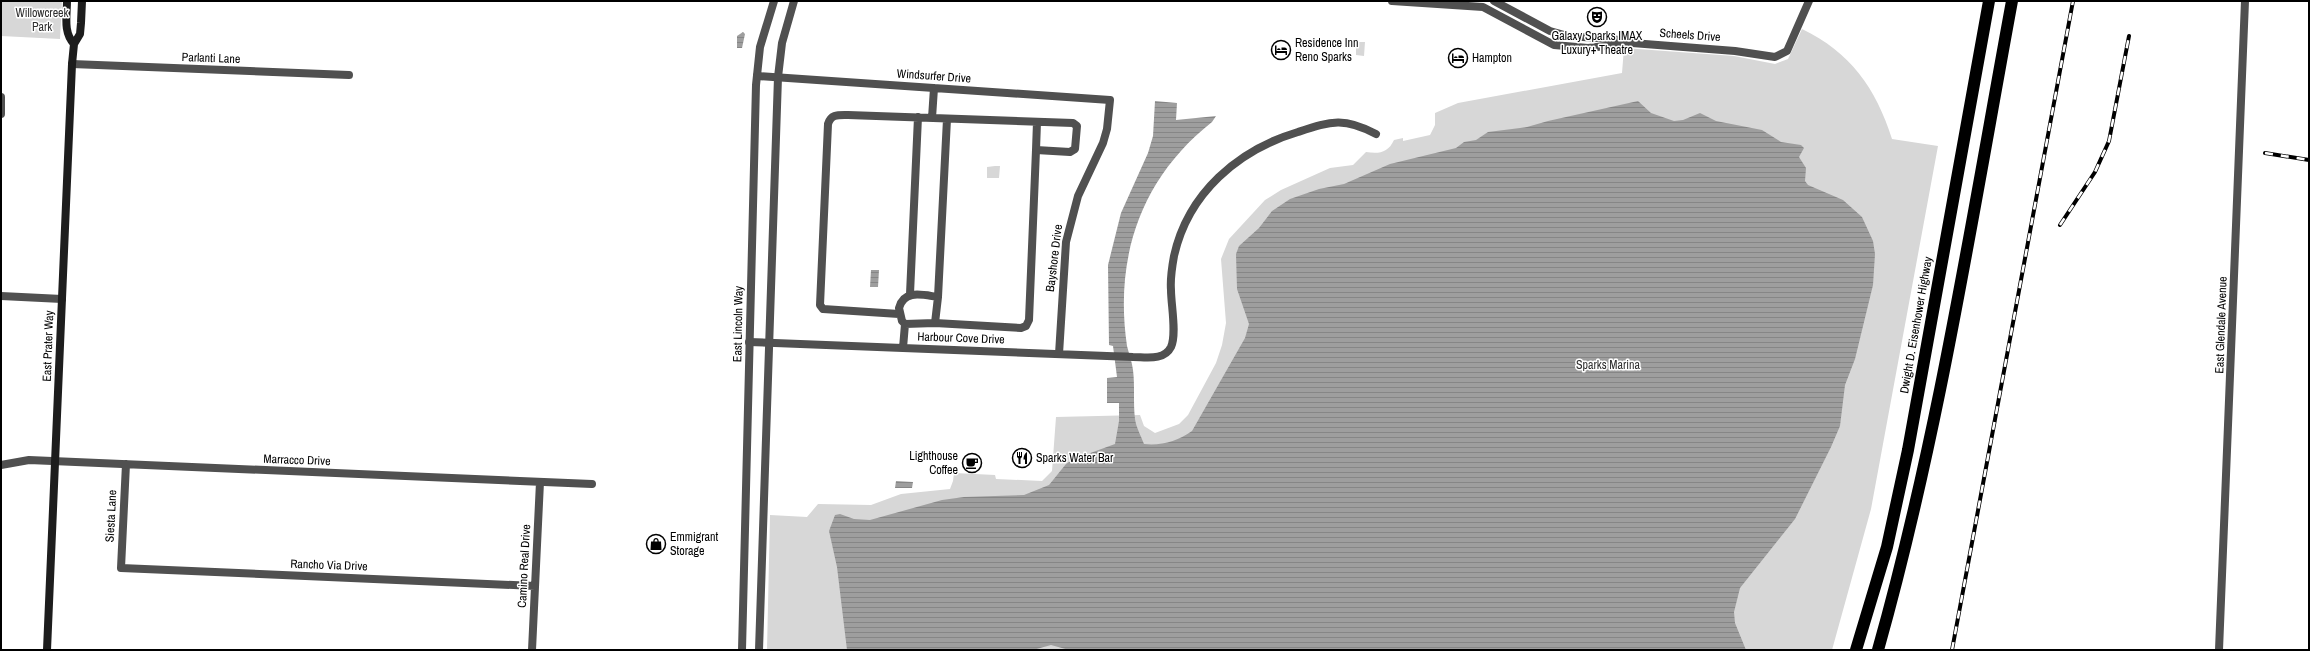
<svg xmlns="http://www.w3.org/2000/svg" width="2310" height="651" font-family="'Archivo Narrow',sans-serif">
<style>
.park{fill:#d7d7d7}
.water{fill:url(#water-rules)}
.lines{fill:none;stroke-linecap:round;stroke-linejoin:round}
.minor{stroke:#505050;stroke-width:8}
.tertiary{stroke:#505050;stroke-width:8}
.secondary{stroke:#1d1d1d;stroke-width:8}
.motorway{stroke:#000;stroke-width:12}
.rail-casing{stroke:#000;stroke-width:4}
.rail{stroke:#fff;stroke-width:2.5;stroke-dasharray:8;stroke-linecap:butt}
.labels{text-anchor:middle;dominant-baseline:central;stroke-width:3;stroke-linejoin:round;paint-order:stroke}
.park-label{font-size:12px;fill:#2e2e2e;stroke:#fff}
.street-label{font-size:12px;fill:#000;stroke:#fff}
.poi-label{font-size:12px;fill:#000;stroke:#fff;text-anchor:start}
</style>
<defs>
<pattern id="water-rules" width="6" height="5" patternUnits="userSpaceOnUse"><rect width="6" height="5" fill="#9e9e9e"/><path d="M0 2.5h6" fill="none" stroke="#868686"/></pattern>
</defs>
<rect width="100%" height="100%" fill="#fff"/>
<path class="park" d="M1,1h61l-2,38 -59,-3z
M1802,29c48,23 74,59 90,110l46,7 -67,363 -39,141h-1065l3,-135 37,2 11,-13 53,1 30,-11 49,-5 3,-8 1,-8 41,2 1,4 46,2 10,-10 4,-54 84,-2 4,11 11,7 24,-9 9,-9 28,-52 6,-18 4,-22 -5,-64 8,-20 36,-39 16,-10 49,-22 23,-3 13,-13c13,2 22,1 28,-12l9,-2v3l27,-6 5,-10v-12l23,-10 164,-30 2,-25 110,8 41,8 13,-5z
M1356,42h9l-1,14 -8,-1z
M995,166h5l-1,12h-12v-11z"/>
<path class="water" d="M743,32l2,2 -3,14h-5v-12z
M1155,101l22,2 -1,17 40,-4 -4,6c-71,56 -98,135 -85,224 2,8 5,16 6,24 2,16 0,33 2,49 1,8 6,17 9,25 17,2 34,-3 48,-13l53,-93 4,-14 -12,-35 -1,-35 3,-8 20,-18 13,-17 18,-12 29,-10 25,-5 46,-20 66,-16 8,-6 12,-2 12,-8 39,-5 21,-6 90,-20 13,12 23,8 9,-1 17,-7 16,8 46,9 19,12 20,3 3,3 -5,9 7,11 -1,13 3,4 35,15 19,17 11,24 2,13 -2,31 -18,74 -10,26 -5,41 -9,21 -36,72 -55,69 -6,24 1,11 11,27h-677l-18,-5 -18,5h-186l-10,-83 -8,-36 6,-16 5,-1 14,5 16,1 72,-20 22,-3 60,-2 25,-10 17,-21 8,-5 41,-15 4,-23v-18h-12v-25l10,-1 -4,-31 -4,-1 -1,-80 13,-52 27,-60 5,-17z
M871,270h8l-1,17h-8z
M896,481l17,1 -1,6h-17z"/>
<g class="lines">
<path class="minor" d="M1392,1l91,6 71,38 34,3 35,-4
M1494,1l56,30 18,5 45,3 19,4 103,8 40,6 12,-6 22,-50
M72,64l277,11
M757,76l353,24 -3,29 -4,14 -25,53 -12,46 -7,112
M1,97v17
M932,118l2,-30
M1036,150l1,-28
M910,294l8,-177
M938,297l9,-178
M899,314l-76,-5 -3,-4 8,-181c3,-10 10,-9 20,-9l225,8 4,3 -2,23 -5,3 -34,-2 -7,170 -3,6 -5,2 -86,-5
M749,342l384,15c13,0 31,4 38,-10 6,-13 0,-42 0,-57 -1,-12 1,-23 3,-34 14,-63 64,-106 124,-124 34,-11 46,-15 78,2
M903,348l2,-24 30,-1 3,-26c-15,-2 -34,-8 -39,11l3,13 3,3
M126,464l-5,104 414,18
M1,465l28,-5 563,24
M532,650l8,-168"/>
<path class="tertiary" d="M1,296l61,3
M742,650l14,-565 4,-38 14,-46
M759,650l19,-573 4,-34 12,-42
M2219,650l26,-649"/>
<path class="secondary" d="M67,1c0,15 -4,31 7,43
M47,650l25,-586 2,-20 6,-10 1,-11 1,-22"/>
<path class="motorway" d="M1856,650l31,-103 21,-97 81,-449
M1878,650c60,-213 94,-432 134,-649"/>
<g class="rail-casing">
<path id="rail" d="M2265,153l44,7
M2060,225l35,-53 14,-31 20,-105
M1952,650l121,-649"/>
</g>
<use href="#rail" class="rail"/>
</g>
<defs>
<g id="theatre-ring" transform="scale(1)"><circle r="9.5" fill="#fff" stroke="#000" stroke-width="1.5"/><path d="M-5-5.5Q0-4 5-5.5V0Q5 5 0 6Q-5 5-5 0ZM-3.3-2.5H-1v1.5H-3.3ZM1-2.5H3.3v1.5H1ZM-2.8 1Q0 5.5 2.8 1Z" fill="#000"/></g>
<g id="hotel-ring" transform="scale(1)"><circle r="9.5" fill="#fff" stroke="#000" stroke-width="1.5"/><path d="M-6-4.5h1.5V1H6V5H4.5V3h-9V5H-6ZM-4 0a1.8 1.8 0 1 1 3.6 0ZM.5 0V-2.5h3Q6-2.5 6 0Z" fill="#000"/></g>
<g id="restaurant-ring" transform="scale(1)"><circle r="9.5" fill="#fff" stroke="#000" stroke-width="1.5"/><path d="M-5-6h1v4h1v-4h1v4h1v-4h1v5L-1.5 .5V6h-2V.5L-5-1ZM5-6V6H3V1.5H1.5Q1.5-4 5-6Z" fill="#000"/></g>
<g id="cafe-ring" transform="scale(1)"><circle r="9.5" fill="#fff" stroke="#000" stroke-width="1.5"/><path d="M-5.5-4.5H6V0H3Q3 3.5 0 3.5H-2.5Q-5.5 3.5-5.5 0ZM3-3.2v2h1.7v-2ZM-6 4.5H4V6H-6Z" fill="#000"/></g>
<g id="shop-ring" transform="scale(1)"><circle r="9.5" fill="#fff" stroke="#000" stroke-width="1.5"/><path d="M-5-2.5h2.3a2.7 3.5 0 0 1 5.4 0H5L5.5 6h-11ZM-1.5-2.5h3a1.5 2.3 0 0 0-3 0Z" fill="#000"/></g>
</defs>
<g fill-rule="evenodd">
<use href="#theatre-ring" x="1597" y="17"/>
<use href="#hotel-ring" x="1281" y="50"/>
<use href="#hotel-ring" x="1458" y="58"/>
<use href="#restaurant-ring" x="1022" y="458"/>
<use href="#cafe-ring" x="972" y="463"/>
<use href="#shop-ring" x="656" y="544"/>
</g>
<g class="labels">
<g class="park-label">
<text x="42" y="13">Willowcreek<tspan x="42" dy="14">Park</tspan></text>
<text x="1608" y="365">Sparks Marina</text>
</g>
<g class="street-label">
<text transform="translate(1690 35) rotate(4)">Scheels Drive</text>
<text transform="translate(211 58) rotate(2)">Parlanti Lane</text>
<text transform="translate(934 76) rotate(4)">Windsurfer Drive</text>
<text transform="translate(1054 258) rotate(-83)">Bayshore Drive</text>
<text transform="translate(738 324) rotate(-89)">East Lincoln Way</text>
<text transform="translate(1916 325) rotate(-80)">Dwight D. Eisenhower Highway</text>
<text transform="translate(2221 325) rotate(-88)">East Glendale Avenue</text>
<text transform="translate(961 338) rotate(2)">Harbour Cove Drive</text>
<text transform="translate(48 346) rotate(-88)">East Prater Way</text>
<text transform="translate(297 460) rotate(2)">Marracco Drive</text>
<text transform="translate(111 516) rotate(-87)">Siesta Lane</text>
<text transform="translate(329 565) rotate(2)">Rancho Via Drive</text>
<text transform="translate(524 566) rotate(-87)">Camino Real Drive</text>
</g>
<g class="poi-label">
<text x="1597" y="36" text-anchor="middle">Galaxy Sparks IMAX<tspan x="1597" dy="14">Luxury+ Theatre</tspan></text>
<text x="1295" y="43">Residence Inn<tspan x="1295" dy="14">Reno Sparks</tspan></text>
<text x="1472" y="58">Hampton</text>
<text x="958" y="456" text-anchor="end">Lighthouse<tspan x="958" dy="14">Coffee</tspan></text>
<text x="1036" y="458">Sparks Water Bar</text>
<text x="670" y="537">Emmigrant<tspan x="670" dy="14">Storage</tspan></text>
</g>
</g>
<rect width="2310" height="651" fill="none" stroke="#000000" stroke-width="4"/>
</svg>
